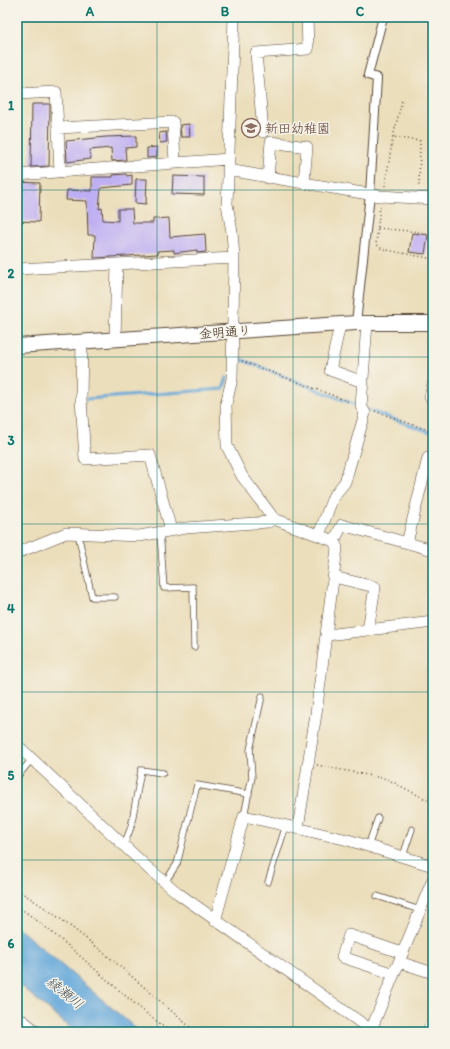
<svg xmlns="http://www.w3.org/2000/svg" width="450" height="1049" font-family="Itim,'Klee One',sans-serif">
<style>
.water{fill:#65a8da;stroke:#50697c}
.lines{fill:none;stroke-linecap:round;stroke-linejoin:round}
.stream{stroke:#65a8da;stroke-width:3}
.building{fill:#beaef3}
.service-casing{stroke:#554536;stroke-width:7}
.pedestrian-casing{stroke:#554536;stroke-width:10}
.minor-casing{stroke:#554536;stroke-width:12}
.tertiary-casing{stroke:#554536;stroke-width:16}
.path{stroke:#554536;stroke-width:1.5;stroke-dasharray:1 3;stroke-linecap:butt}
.service{stroke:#fff;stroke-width:5.5}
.pedestrian{stroke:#fff;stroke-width:8}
.minor{stroke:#fff;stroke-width:11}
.tertiary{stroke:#fff;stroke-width:14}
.grid{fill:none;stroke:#0f766e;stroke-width:1;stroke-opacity:0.55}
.labels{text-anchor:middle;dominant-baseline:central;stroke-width:3;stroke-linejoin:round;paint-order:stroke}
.education-label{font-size:13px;font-weight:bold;fill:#785e54;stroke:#f7f3e8;text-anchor:start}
.street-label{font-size:13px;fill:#3b2a1e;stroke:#f7f3e8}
.water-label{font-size:14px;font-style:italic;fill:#4a5660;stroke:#f7f3e8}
.neatline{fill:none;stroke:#0f766e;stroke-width:1.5}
.grid-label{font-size:13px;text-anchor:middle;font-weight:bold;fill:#0f766e}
</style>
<rect width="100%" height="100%" fill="#f7f3e8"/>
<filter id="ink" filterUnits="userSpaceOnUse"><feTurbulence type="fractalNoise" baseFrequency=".025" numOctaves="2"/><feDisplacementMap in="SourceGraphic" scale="8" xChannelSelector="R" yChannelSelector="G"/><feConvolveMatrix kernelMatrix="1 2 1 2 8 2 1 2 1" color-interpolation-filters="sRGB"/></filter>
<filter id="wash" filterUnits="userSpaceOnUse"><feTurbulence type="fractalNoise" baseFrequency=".012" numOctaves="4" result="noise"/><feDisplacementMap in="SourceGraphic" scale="16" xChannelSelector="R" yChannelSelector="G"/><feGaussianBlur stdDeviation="0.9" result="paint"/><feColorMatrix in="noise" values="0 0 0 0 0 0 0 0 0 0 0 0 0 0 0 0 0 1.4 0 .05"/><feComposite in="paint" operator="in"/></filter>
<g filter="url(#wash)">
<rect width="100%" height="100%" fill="#ebdebb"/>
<path class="water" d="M17,927l123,105h-65l-58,-49z"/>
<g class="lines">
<path class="stream" d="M235,357l123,49
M86,399l137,-10 4,-11
M367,410l66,23"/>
</g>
<g id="blocks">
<path class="building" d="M32,104h18l-1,62 -18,1z
M189,124l1,13h-9l-1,-12z
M166,132l1,10 -7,1 -1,-10z
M136,136v11l-11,1 1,12 -14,1 -1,-13 -21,2 1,9 -24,3 -1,-21 40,-4z
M157,147v10l-10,1v-10z
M126,174l1,2 5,-1v10l-31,3 -2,21 3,-1 1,12 15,1v-12h14l1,14h20v-4l16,-1 1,19 35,-3 1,18 -9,1v-3l-23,3v-3l-17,1 1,3 -64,4 1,-23h-7l-1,-34 -21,-1 1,-10 25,1v-14h21v-2z
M173,176l31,1v18l-32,-1z
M136,179h11l-1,25 -11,-1z
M17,182l23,1 -1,39 -22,-1z
M412,233l16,2 -3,19 -16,-2z"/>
</g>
</g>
<g filter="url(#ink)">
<use href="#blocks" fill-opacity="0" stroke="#554536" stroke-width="1"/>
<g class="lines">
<g class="service-casing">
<path id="service" d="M160,532l4,56 29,-1 1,60
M78,534l14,63h23
M17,777l15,-18
M244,816l8,-39 -2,-27 12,-54
M124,845l7,-18 10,-57 22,3
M368,846l10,-28
M403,856l9,-27
M165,882l12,-18 20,-79 52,9
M268,882l18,-57
M377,896l43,14"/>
</g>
<g class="pedestrian-casing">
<path id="pedestrian" d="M356,323l14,-129 7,-116 -9,-3 15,-58"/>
</g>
<g class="minor-casing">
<path id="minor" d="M234,17l-7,187 5,28 2,26 -2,121 -6,25 1,42 15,30 32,43
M17,94l39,-2 2,36
M263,132l-7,-79 52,-4 -1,-32
M228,170l152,26 53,3
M60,172l-2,-44 115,-6 2,41
M17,175l212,-16
M268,178l3,-36 36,5 -3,35
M17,269l217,-11
M340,325l-10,45 33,12
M115,339l2,-75
M82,342l-1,57 4,60 65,-4 21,75
M430,397l3,-13
M319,535l14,-38 12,-15 20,-69 -4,-7 6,-83
M334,541l8,-16 91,25
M407,543l21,-85 5,1
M17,553l49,-20 73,3 47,-8 82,-6 6,-3 60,22 3,7 -21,166 -18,114
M334,577l41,10 -7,43
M327,635l106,-13
M17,745l132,124 30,25 195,138
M215,921l29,-105 104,24 85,26
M399,962l34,11
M394,974l-52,-17 7,-22 53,18
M17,1016l20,16
M371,1030l62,-151
M427,1032l6,-11"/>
</g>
<g class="tertiary-casing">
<path id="tertiary" d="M17,346l339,-23h77"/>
</g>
<path class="path" d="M393,137l9,-37
M385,186l8,-49 27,4 -1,47
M380,206l-4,38 6,5 51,10
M378,228l51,5
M242,361l108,41
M375,411l58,21
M317,765l70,14 46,24
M17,890c65,39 121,93 179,142
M17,906c55,38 100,87 154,126"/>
<use href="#service" class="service"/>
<use href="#pedestrian" class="pedestrian"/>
<use href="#minor" class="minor"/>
<use href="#tertiary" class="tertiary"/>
</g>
</g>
<path class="grid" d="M157,17v1015M293,17v1015M17,190h416M17,357h416M17,524h416M17,692h416M17,860h416"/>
<defs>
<g id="school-ring" transform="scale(1)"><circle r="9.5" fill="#f7f3e8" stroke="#8d6e63" stroke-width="1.5"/><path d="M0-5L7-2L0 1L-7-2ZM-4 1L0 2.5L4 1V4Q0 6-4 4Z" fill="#8d6e63"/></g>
</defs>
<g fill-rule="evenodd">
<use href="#school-ring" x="251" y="128"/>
</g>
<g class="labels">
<g class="education-label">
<text x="265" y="128">新田幼稚園</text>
</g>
<g class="street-label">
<text transform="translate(225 332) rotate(-4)">金明通り</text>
</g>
<g class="water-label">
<text transform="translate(65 993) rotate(39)">綾瀬川</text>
</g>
</g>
<rect width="450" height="1049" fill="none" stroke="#f7f3e8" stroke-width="44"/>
<rect x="22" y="22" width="406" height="1005" class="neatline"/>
<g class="grid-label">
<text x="90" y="16">A</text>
<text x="225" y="16">B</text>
<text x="360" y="16">C</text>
<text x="11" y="110">1</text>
<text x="11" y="278">2</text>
<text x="11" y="445">3</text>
<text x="11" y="613">4</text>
<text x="11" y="780">5</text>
<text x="11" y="948">6</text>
</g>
</svg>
